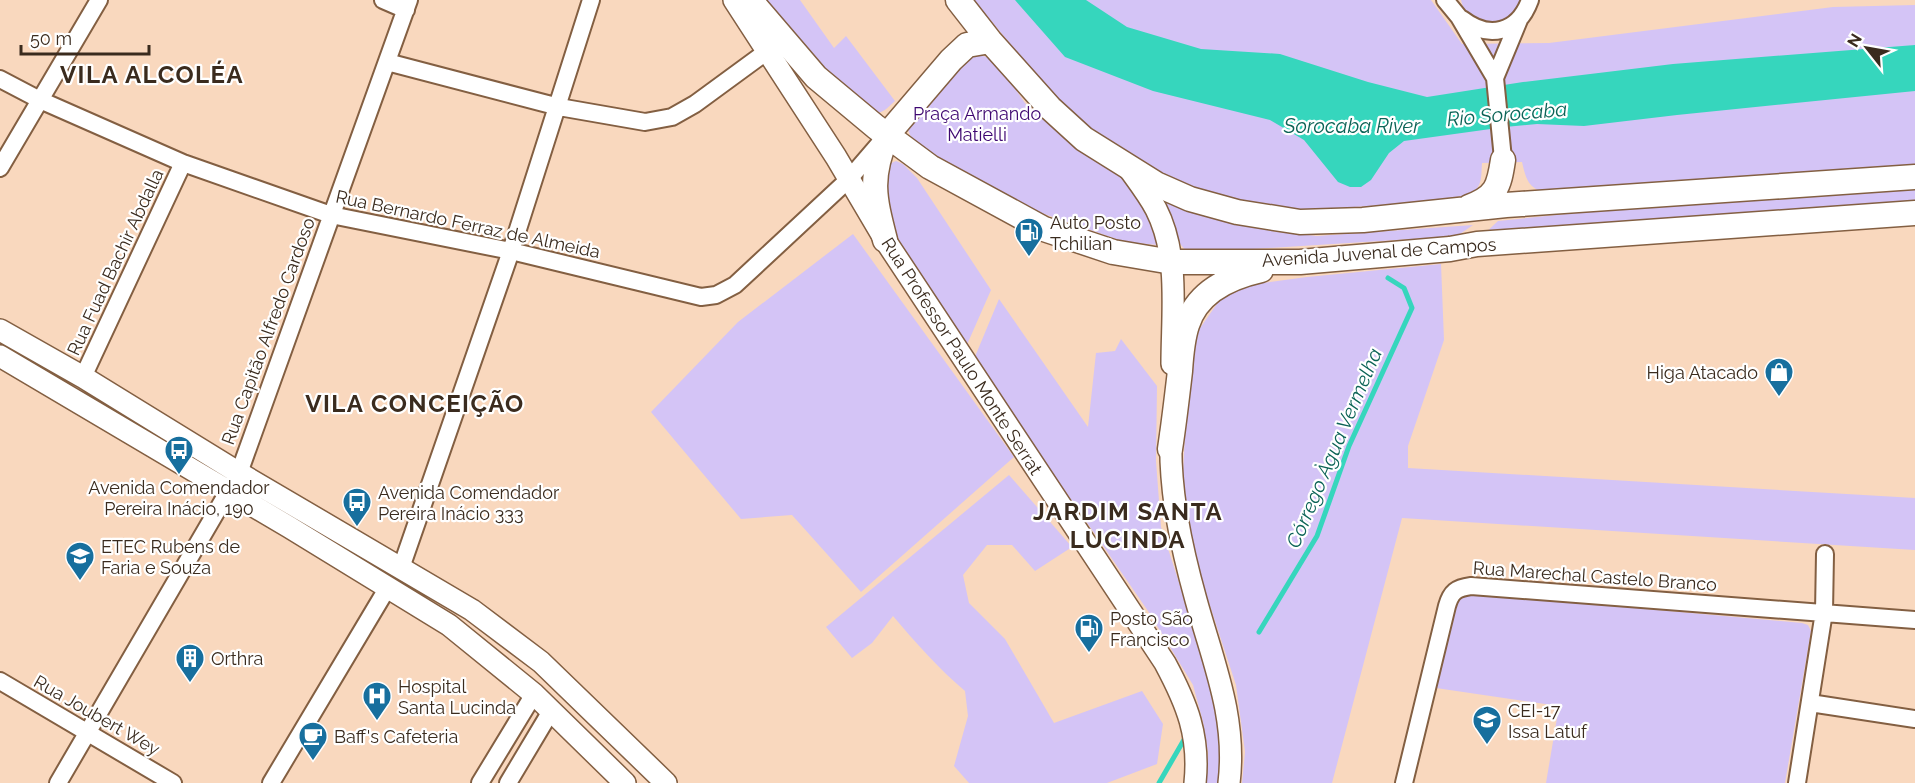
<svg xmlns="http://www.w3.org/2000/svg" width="1915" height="783" font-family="Raleway,sans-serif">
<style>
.green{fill:#d4c4f6}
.water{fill:#36d6bd}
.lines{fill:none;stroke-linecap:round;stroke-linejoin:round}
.stream{stroke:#36d6bd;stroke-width:5}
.minor-casing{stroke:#835f42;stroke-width:20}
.major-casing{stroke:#835f42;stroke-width:24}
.highway-casing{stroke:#835f42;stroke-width:27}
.minor{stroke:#fff;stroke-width:16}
.major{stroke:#fff;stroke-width:21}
.highway{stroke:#fff;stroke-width:24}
.labels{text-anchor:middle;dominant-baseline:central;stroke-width:4.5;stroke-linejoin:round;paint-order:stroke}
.park-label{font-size:18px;fill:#3e0771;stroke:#fff}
.poi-label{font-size:18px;fill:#3a2b1e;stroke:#fff;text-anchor:start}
.street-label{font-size:18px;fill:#3a2b1e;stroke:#fff}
.water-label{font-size:20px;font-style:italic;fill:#0b6356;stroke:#fff}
.district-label{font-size:24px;font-weight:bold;letter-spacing:1.5px;fill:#3a2b1e;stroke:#fff}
</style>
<rect width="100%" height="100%" fill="#f9d8be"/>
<path class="green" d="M765,0h35l34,48 12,-12 49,65c-6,5 -11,12 -19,12 -25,-3 -93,-91 -111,-113z
M974,0h457l31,44 87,-1 284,-36 82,-2v160l-48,2 -318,26c-20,-3 -23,-13 -27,-31l-40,1c-1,13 1,22 -11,32l-70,9 -109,7 -99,-19 -26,-13 -64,-41 -32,-26 -37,-39z
M1461,0h61c-11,20 -25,31 -47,18 -8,-5 -12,-9 -14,-18z
M974,54l13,3 13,10 25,36 29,26 66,46 24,31 14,39 -33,-3 -101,-35 -111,-65 -5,-12 32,-45z
M896,161l7,3 14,14 74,112 -25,57 -70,-107 -9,-20 -2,-39 4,-17z
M1915,187v17l-435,34 18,-17 78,-8z
M1167,197l69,26 41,9 40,4 156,-11 -13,9 -16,3 -254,16c-16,-9 -21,-36 -27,-52z
M853,234l161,223 -153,135 -69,-77 -51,4 -90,-107 87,-90z
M1441,264l3,76 -36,106v22l507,30v52l-513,-32 -70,265h-90l3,-31 -9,-67 -46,-140 -7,-71 6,-121 9,-22 23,-33 27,-13 59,-8z
M999,299l89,128 8,-74 19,-2 6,-12 36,47 -1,75 5,66 33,102 22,79 6,42 -1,33h-16l3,-30 -5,-31 -10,-37 -45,-74 -174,-252z
M1009,475l63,72 -37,24 -23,-26h-25l-24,30 6,28 36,36 49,84 88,-32 21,33 -6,40 -50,19h-138l-15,-17 14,-50 -3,-25c-27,-23 -49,-48 -72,-75l-21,27 -20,15 -26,-31z
M1470,593l332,30 6,2 3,6 -26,152h-239l13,-77 -123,-18 19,-85 3,-5z"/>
<path class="water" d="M1015,0h71l41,27 74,22 79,5 88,28 59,15 96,-15 150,-18 242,-19v46l-238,24 -93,11 -47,-2 -32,3 -101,14 -15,12 -18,27 -10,7h-11l-12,-5 -34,-42 -34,-20 -117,-29 -88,-34z"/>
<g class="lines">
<path class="stream" d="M1259,632l58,-96 32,-90 63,-138 -8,-20 -16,-10
M1159,783l26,-45"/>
<g class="minor-casing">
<path id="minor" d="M383,0l23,10
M1445,0l14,17 36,61 9,91
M1462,19c27,21 56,14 68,-19
M387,62l172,45 86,15 27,-5 23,-13 71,-52
M1495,78l24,-58
M0,79l40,21 143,63 148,52 180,36 190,46 15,-2 19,-10 114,-106 31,-36
M0,168l99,-168
M83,377l100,-214
M401,568l110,-317 80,-251
M0,681l173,102
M1810,703l105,16
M58,783l181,-310 170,-473
M271,783l117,-196
M480,783l54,-89
M508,783l43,-72
M1404,783l43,-177c4,-14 9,-18 24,-20l444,34
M1797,783l27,-171 1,-58"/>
</g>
<g class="major-casing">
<path id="major" d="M734,0l102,157 49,83 280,423c22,41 35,73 30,120
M1127,166c10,14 21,28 29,43 24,47 16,104 16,155
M0,330l83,47 156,96 233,137 69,52 125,121
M0,356l289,171 160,98 85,69 91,89
M1171,434c-2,57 10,112 25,166 17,62 41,117 33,183"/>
</g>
<g class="highway-casing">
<path id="highway" d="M750,0l66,77 60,50 54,40 114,62 69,23 59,10h128l150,-13 27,-5 438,-31
M958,0l32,41 60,67 34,31 72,45 34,15 47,13 63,10 63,-2 143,-15 409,-28
M1469,207c27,-10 30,-20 34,-47
M885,240c-11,-43 -16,-62 2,-105l64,-75 16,-15 23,-4
M1170,449c4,-26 7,-52 10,-78 1,-15 2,-31 7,-46 10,-33 43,-48 74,-55"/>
</g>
<use href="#minor" class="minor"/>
<use href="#major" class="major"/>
<use href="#highway" class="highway"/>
</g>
<defs>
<g id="fuel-pin" transform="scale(1.5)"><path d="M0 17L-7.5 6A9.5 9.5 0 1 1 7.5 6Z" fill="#176f9e" stroke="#fff"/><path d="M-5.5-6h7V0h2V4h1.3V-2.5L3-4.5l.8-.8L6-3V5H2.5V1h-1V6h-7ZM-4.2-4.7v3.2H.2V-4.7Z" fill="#fff"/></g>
<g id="shop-pin" transform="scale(1.5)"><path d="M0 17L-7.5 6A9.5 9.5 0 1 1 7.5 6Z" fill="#176f9e" stroke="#fff"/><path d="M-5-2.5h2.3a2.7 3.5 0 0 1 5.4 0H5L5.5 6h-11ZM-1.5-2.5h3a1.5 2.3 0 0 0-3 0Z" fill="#fff"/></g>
<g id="bus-pin" transform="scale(1.5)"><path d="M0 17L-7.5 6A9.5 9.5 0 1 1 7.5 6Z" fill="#176f9e" stroke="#fff"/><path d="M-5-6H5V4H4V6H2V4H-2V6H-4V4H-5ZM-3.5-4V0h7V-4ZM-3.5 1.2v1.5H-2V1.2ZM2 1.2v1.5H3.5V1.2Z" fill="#fff"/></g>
<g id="university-pin" transform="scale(1.5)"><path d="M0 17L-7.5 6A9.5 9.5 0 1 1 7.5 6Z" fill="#176f9e" stroke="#fff"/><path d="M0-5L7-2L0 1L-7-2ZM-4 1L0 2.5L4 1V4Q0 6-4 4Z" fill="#fff"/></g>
<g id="building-pin" transform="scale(1.5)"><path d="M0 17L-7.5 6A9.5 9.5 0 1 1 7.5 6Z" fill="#176f9e" stroke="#fff"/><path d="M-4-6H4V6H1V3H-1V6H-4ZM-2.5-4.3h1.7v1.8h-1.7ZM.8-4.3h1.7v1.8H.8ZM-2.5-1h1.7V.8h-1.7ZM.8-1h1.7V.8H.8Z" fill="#fff"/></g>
<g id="hospital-pin" transform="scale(1.5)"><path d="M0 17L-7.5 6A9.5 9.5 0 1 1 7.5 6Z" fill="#176f9e" stroke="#fff"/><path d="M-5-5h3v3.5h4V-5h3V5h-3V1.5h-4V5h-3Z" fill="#fff"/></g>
<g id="school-pin" transform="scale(1.5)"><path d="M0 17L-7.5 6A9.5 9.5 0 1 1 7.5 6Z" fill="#176f9e" stroke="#fff"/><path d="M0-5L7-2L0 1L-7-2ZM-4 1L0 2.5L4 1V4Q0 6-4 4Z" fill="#fff"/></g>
<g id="cafe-pin" transform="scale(1.5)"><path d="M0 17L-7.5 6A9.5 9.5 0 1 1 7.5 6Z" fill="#176f9e" stroke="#fff"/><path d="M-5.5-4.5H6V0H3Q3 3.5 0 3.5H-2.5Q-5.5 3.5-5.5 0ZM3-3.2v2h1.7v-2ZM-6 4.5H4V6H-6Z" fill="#fff"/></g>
</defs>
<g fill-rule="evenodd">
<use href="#fuel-pin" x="1029" y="232"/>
<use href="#shop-pin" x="1779" y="372"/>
<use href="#bus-pin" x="179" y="450"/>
<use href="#bus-pin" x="357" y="502"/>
<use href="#university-pin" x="80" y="556"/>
<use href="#fuel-pin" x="1089" y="628"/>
<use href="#building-pin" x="190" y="658"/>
<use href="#hospital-pin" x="377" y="696"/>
<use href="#school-pin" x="1487" y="720"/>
<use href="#cafe-pin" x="313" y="736"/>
</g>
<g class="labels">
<g class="park-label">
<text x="977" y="113">Praça Armando<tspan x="977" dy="21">Matielli</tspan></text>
</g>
<g class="poi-label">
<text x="1050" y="222">Auto Posto<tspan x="1050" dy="21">Tchilian</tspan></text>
<text x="1758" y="372" text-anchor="end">Higa Atacado</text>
<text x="179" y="487" text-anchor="middle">Avenida Comendador<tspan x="179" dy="21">Pereira Inácio, 190</tspan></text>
<text x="378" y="492">Avenida Comendador<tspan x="378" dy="21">Pereira Inácio 333</tspan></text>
<text x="101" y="546">ETEC Rubens de<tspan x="101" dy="21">Faria e Souza</tspan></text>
<text x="1110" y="618">Posto São<tspan x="1110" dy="21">Francisco</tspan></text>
<text x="211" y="658">Orthra</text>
<text x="398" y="686">Hospital<tspan x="398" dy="21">Santa Lucinda</tspan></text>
<text x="1508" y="710">CEI-17<tspan x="1508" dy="21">Issa Latuf</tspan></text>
<text x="334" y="736">Baff's Cafeteria</text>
</g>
<g class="street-label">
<text transform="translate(468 224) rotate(12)">Rua Bernardo Ferraz de Almeida</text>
<text transform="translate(1379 252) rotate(-4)">Avenida Juvenal de Campos</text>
<text transform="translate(115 262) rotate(-65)">Rua Fuad Bachir Abdalla</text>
<text transform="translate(268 331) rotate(-70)">Rua Capitão Alfredo Cardoso</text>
<text transform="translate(962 356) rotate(57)">Rua Professor Paulo Monte Serrat</text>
<text transform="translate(1595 576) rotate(4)">Rua Marechal Castelo Branco</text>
<text transform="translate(97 715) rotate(30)">Rua Joubert Wey</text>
</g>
<g class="water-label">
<text transform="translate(1507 114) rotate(-5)">Rio Sorocaba</text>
<text x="1352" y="126">Sorocaba River</text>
<text transform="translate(1334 448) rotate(-67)">Córrego Àgua Vermelha</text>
</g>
<g class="district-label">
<text x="152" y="74">VILA ALCOLÉA</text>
<text x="415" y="403">VILA CONCEIÇÃO</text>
<text x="1128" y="511">JARDIM SANTA<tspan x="1128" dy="28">LUCINDA</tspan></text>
</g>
</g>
<g transform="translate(1867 48) rotate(301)" stroke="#ffffff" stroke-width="4.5" paint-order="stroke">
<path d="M0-4.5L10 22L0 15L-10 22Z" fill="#3a2b1e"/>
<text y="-9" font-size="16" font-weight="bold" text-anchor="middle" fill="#3a2b1e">N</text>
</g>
<path d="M21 45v9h128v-9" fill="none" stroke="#3a2b1e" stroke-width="3"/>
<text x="30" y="45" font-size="18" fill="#3a2b1e" stroke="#ffffff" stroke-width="4.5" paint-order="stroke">50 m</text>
</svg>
